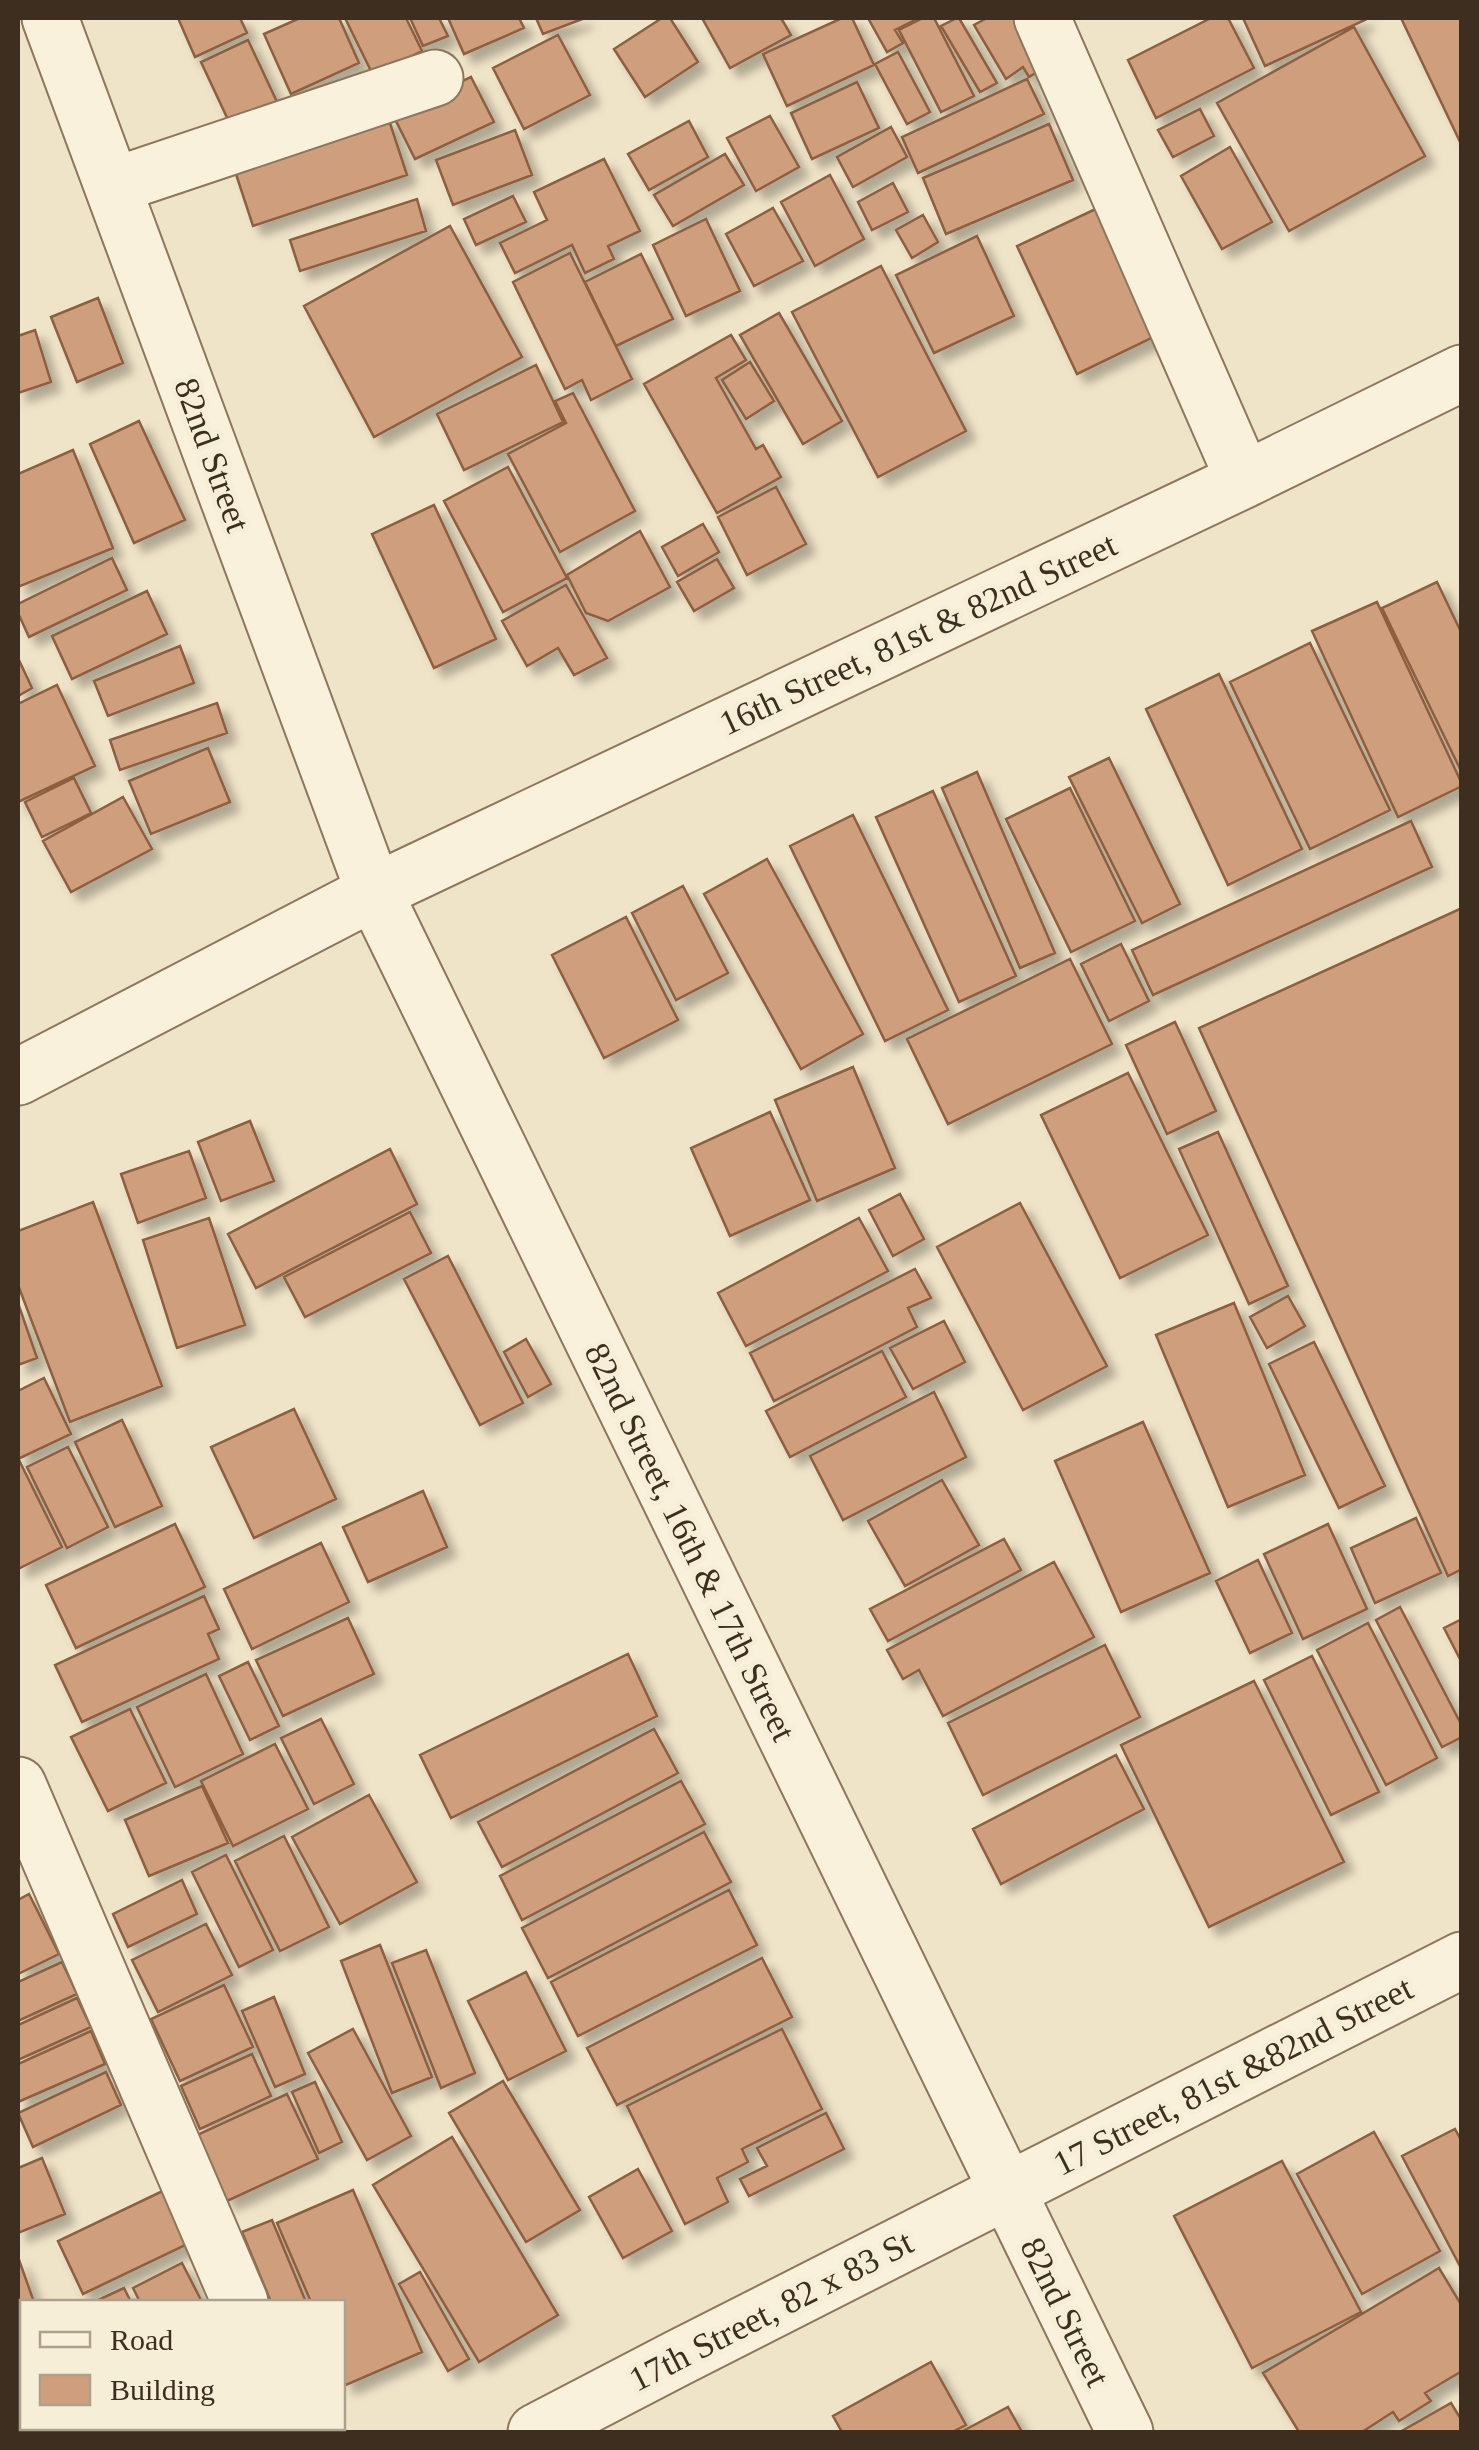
<svg xmlns="http://www.w3.org/2000/svg" width="1479" height="2450" font-family="'Times New Roman',serif">
<style>
.building{fill:#cf9f7d;stroke:#8d5f41;stroke-width:2.5;filter:url(#shadow)}
.lines{fill:none;stroke-linecap:round;stroke-linejoin:round}
.minor-casing{stroke:#8d765c;stroke-width:59}
.minor{stroke:#faf1dc;stroke-width:55}
.labels{text-anchor:middle;dominant-baseline:central;stroke-width:10;stroke-linejoin:round;paint-order:stroke}
.street-label{font-size:35px;fill:#3d2e20;stroke:#f7eed8}
</style>
<defs>
<filter id="shadow"><feDropShadow dx="9" dy="9" stdDeviation="5" flood-color="#0004"/></filter>
</defs>
<rect width="100%" height="100%" fill="#f0e4c8"/>
<path class="building" d="M178,18h62l7,15 -52,24z
M300,18h39l20,45 -68,31 -27,-60z
M345,18h61l16,33 -49,24z
M410,18h29l9,18 -25,10z
M448,18h71l5,10 -60,26z
M536,18h49l-42,16z
M662,18h8l28,44 -53,35 -31,-48z
M702,18h79l10,17 -61,33z
M842,18h10l22,47 -87,41 -24,-52z
M868,18h51l-24,12 8,13 -16,9z
M923,18h11l40,78 -33,16 -42,-82z
M957,18h2l38,65 -17,9 -39,-66z
M987,18h40l26,44 -24,15 -6,-10 -17,12 -32,-54z
M1211,18h17l26,50 -98,50 -28,-58z
M1243,18h121l1,2 -100,46z
M1401,18h61v128z
M1354,27l71,129 -136,75 -72,-128z
M558,35l32,60 -66,34 -31,-61z
M248,40l30,64 -47,22 -30,-64z
M898,52l32,60 -23,12 -32,-60z
M471,77l23,45 -79,37 -22,-44z
M1027,79l17,35 -126,59 -16,-36z
M857,82l22,46 -67,31 -21,-46z
M1200,109l14,27 -41,21 -15,-27z
M770,116l29,51 -43,24 -29,-53z
M388,117l19,58 -154,51 -19,-58z
M689,121l19,36 -59,33 -21,-36z
M1049,124l24,56 -127,54 -23,-56z
M891,127l16,30 -54,30 -16,-30z
M515,130l17,45 -79,30 -17,-45z
M1230,147l42,75 -50,27 -41,-73z
M725,154l19,31 -71,41 -19,-31z
M604,159l36,72 -32,15 6,13 -29,14 -13,-28 -57,28 -15,-30 47,-23 -13,-28z
M830,175l34,64 -49,27 -34,-64z
M893,183l15,29 -36,18 -14,-28z
M513,196l13,26 -50,23 -12,-26z
M417,199l9,32 -126,40 -10,-31z
M1102,206l60,127 -85,41 -60,-128z
M773,208l30,53 -49,25 -28,-52z
M923,215l15,27 -26,16 -16,-28z
M706,219l34,72 -54,25 -33,-71z
M450,226l72,131 -148,80 -70,-131z
M977,236l37,80 -80,37 -38,-78z
M570,253l62,126 -41,21 -9,-20 -17,9 -52,-107z
M641,254l32,65 -57,27 -31,-64z
M881,266l85,165 -88,46 -86,-165z
M98,298l25,65 -46,19 -26,-65z
M779,313l63,108 -39,23 -63,-109z
M35,330l16,52 -33,11v-57z
M731,335l15,25 -30,18 40,71 7,-4 18,32 -64,36 -73,-129z
M750,362l24,39 -28,18 -24,-39z
M536,365l27,57 -99,48 -27,-56z
M573,393l62,118 -75,41 -52,-98 58,-31 -11,-22z
M139,421l46,99 -51,23 -44,-99z
M73,450l40,98 -95,39v-113z
M508,467l59,111 -64,34 -59,-111z
M776,487l30,57 -59,31 -29,-58z
M434,505l62,134 -62,29 -62,-134z
M703,524l16,28 -41,24 -16,-29z
M640,531l30,56 -62,34 -22,-8 -19,-38z
M112,558l15,32 -98,47 -11,-24v-9z
M717,559l17,29 -40,23 -17,-29z
M1437,582l25,52v139l-80,-165z
M566,585l41,73 -33,17 -16,-27 -31,18 -25,-45z
M147,591l20,43 -95,45 -20,-43z
M1377,602l85,182v2l-64,31 -86,-186z
M1310,643l80,167 -80,39 -80,-167z
M180,646l14,37 -86,33 -14,-35z
M18,658l14,30 -14,8z
M1219,674l83,175 -74,36 -82,-176z
M57,685l38,81 -77,36v-98z
M217,703l10,30 -107,37 -10,-30z
M208,748l22,54 -79,32 -22,-53z
M1109,758l71,146 -38,19 -73,-146z
M977,772l78,181 -35,15 -78,-180z
M74,778l17,35 -49,24 -17,-35z
M1070,788l65,133 -64,31 -65,-133z
M933,791l83,185 -57,26 -83,-185z
M123,797l29,52 -81,43 -28,-51z
M853,815l95,195 -63,31 -95,-195z
M1411,821l21,46 -279,128 -21,-45z
M767,859l96,175 -62,35 -97,-175z
M683,886l45,87 -52,27 -44,-87z
M1462,908v661l-14,7 -249,-548z
M626,917l52,103 -74,38 -52,-103z
M1121,944l28,57 -40,20 -28,-57z
M1070,959l42,85 -164,80 -41,-85z
M1175,1022l41,89 -49,23 -41,-89z
M853,1067l42,101 -78,33 -42,-101z
M1128,1073l80,162 -88,43 -79,-163z
M770,1112l40,88 -80,36 -39,-88z
M250,1121l24,60 -53,20 -23,-59z
M1218,1132l70,154 -39,18 -70,-155z
M390,1149l27,55 -161,84 -28,-54z
M189,1151l17,47 -68,25 -17,-49z
M900,1194l24,45 -31,17 -24,-46z
M93,1202l69,184 -92,36 -52,-137v-54z
M1020,1203l87,163 -84,44 -86,-163z
M410,1212l21,41 -126,64 -21,-40z
M209,1218l36,107 -68,23 -34,-108z
M859,1218l29,53 -142,75 -28,-53z
M448,1256l75,147 -43,22 -76,-146z
M915,1269l16,29 -23,10 9,19 -143,74 -24,-48z
M1288,1296l17,30 -38,22 -17,-31z
M18,1303l19,55 -19,7z
M1234,1303l71,172 -77,32 -72,-172z
M944,1321l21,41 -52,27 -23,-41z
M526,1339l25,45 -23,13 -24,-45z
M1314,1342l71,144 -46,22 -70,-144z
M882,1351l24,46 -116,60 -24,-46z
M44,1378l27,56 -53,25v-68z
M934,1392l32,65 -123,63 -33,-64z
M294,1409l42,90 -82,39 -43,-91z
M122,1420l40,86 -47,21 -40,-85z
M1143,1422l67,151 -89,39 -66,-151z
M68,1447l40,80 -41,21 -40,-81z
M19,1460l43,87 -44,22v-108z
M942,1480l37,65 -74,41 -37,-65z
M423,1491l24,56 -79,35 -25,-55z
M1416,1518l25,55 -66,30 -24,-55z
M175,1524l30,63 -129,61 -30,-63z
M1328,1524l39,85 -64,30 -39,-85z
M1004,1539l17,31 -133,71 -18,-32z
M321,1543l28,59 -97,47 -28,-60z
M1258,1560l34,73 -42,20 -34,-72z
M1054,1562l40,75 -151,79 -24,-46 -16,9 -16,-29z
M204,1596l15,33 -11,5 11,25 -137,63 -27,-57z
M1400,1607l62,119v11l-20,10 -66,-127z
M348,1618l26,56 -91,42 -27,-56z
M1462,1619v44l-18,-35z
M1368,1623l69,135 -51,27 -69,-135z
M1105,1645l35,72 -157,78 -35,-72z
M628,1654l29,62 -206,102 -31,-63z
M1312,1656l67,136 -48,23 -67,-135z
M248,1662l31,64 -29,14 -31,-64z
M206,1674l37,80 -68,33 -38,-80z
M1254,1681l90,181 -135,65 -88,-182z
M130,1709l36,74 -58,28 -37,-74z
M321,1719l33,65 -40,20 -33,-66z
M654,1729l24,44 -176,94 -24,-45z
M275,1744l33,65 -75,37 -32,-65z
M1116,1755l28,54 -143,75 -28,-55z
M681,1781l24,43 -183,96 -22,-44z
M202,1786l26,57 -79,33 -24,-56z
M369,1795l48,87 -77,42 -48,-87z
M704,1832l27,50 -183,96 -26,-50z
M284,1836l45,91 -49,24 -45,-90z
M226,1855l47,95 -34,17 -47,-95z
M182,1880l15,34 -69,33 -15,-33z
M729,1890l28,55 -179,91 -27,-54z
M29,1894l30,60 -41,20v-74z
M206,1924l26,51 -74,37 -26,-52z
M380,1945l52,132 -40,16 -51,-132z
M426,1950l49,123 -34,15 -49,-125z
M762,1958l30,59 -175,88 -30,-57z
M62,1962l15,32 -59,27v-39z
M526,1972l40,79 -58,29 -40,-79z
M224,1985l29,62 -73,34 -29,-62z
M274,1997l31,77 -30,13 -33,-76z
M77,1998l14,29 -73,33v-35z
M353,2029l58,107 -44,24 -59,-107z
M782,2029l40,80 -80,40 6,13 -31,16 11,24 -43,22 -58,-118z
M91,2031l14,33 -87,38v-38z
M252,2054l19,42 -71,33 -19,-43z
M106,2072l15,33 -88,42 -15,-34z
M503,2081l77,129 -54,32 -77,-129z
M315,2082l27,60 -23,11 -27,-61z
M287,2094l31,65 -91,42 -30,-66z
M826,2113l18,36 -95,47 -9,-17 27,-13 -10,-18z
M1455,2129l7,13v128l-60,-114z
M1374,2132l66,119 -78,43 -65,-120z
M452,2137l106,178 -79,47 -106,-177z
M42,2158l23,56 -47,19v-65z
M1282,2161l79,151 -109,56 -78,-152z
M638,2169l34,62 -49,27 -34,-61z
M171,2187l25,53 -113,54 -25,-53z
M353,2190l69,162 -76,33 -4,-8v-75h-31l-34,-79z
M272,2220l34,82h-35l-29,-70z
M18,2257l16,45h-12v126h57l2,4h-63z
M182,2263l20,39h-62l-7,-14z
M1439,2268l23,38v65l-37,22 6,8 -32,20 -6,-9 -31,20h-63l-36,-59z
M420,2272l49,87 -21,12 -49,-87z
M124,2288l7,14h-37z
M931,2362l35,63 -14,7h-110l-9,-16z
M1451,2403l11,18v11h-62z
M1008,2407l14,25h-61z"/>
<g class="lines">
<g class="minor-casing">
<path id="minor" d="M50,18l324,874 751,1540
M1042,18l202,462
M113,186l322,-108
M18,1077l356,-185 870,-412 218,-107
M18,1785l222,517
M294,2428l2,4
M536,2432l142,-74 784,-398"/>
</g>
<use href="#minor" class="minor"/>
</g>
<g class="labels">
<g class="street-label">
<text transform="translate(212 455) rotate(70)">82nd Street</text>
<text transform="translate(918 634) rotate(-25)">16th Street, 81st &amp; 82nd Street</text>
<text transform="translate(690 1542) rotate(64)">82nd Street, 16th &amp; 17th Street</text>
<text transform="translate(1233 2076) rotate(-27)">17 Street, 81st &amp;82nd Street</text>
<text transform="translate(771 2311) rotate(-27)">17th Street, 82 x 83 St</text>
<text transform="translate(1065 2312) rotate(64)">82nd Street</text>
</g>
</g>
<rect width="1479" height="2450" fill="none" stroke="#3d2e20" stroke-width="40"/>
<rect x="20" y="2300" width="325" height="130" fill="#f7eed8" stroke="#ada18e" stroke-width="2.5"/>
<rect x="40" y="2332" width="50" height="15" fill="#faf1dc" stroke="#ada18e" stroke-width="2.5"/>
<text x="110" y="2350" font-size="30" fill="#3d2e20">Road</text>
<rect x="40" y="2375" width="50" height="30" fill="#cf9f7d" stroke="#ada18e" stroke-width="2.5"/>
<text x="110" y="2400" font-size="30" fill="#3d2e20">Building</text>
</svg>
